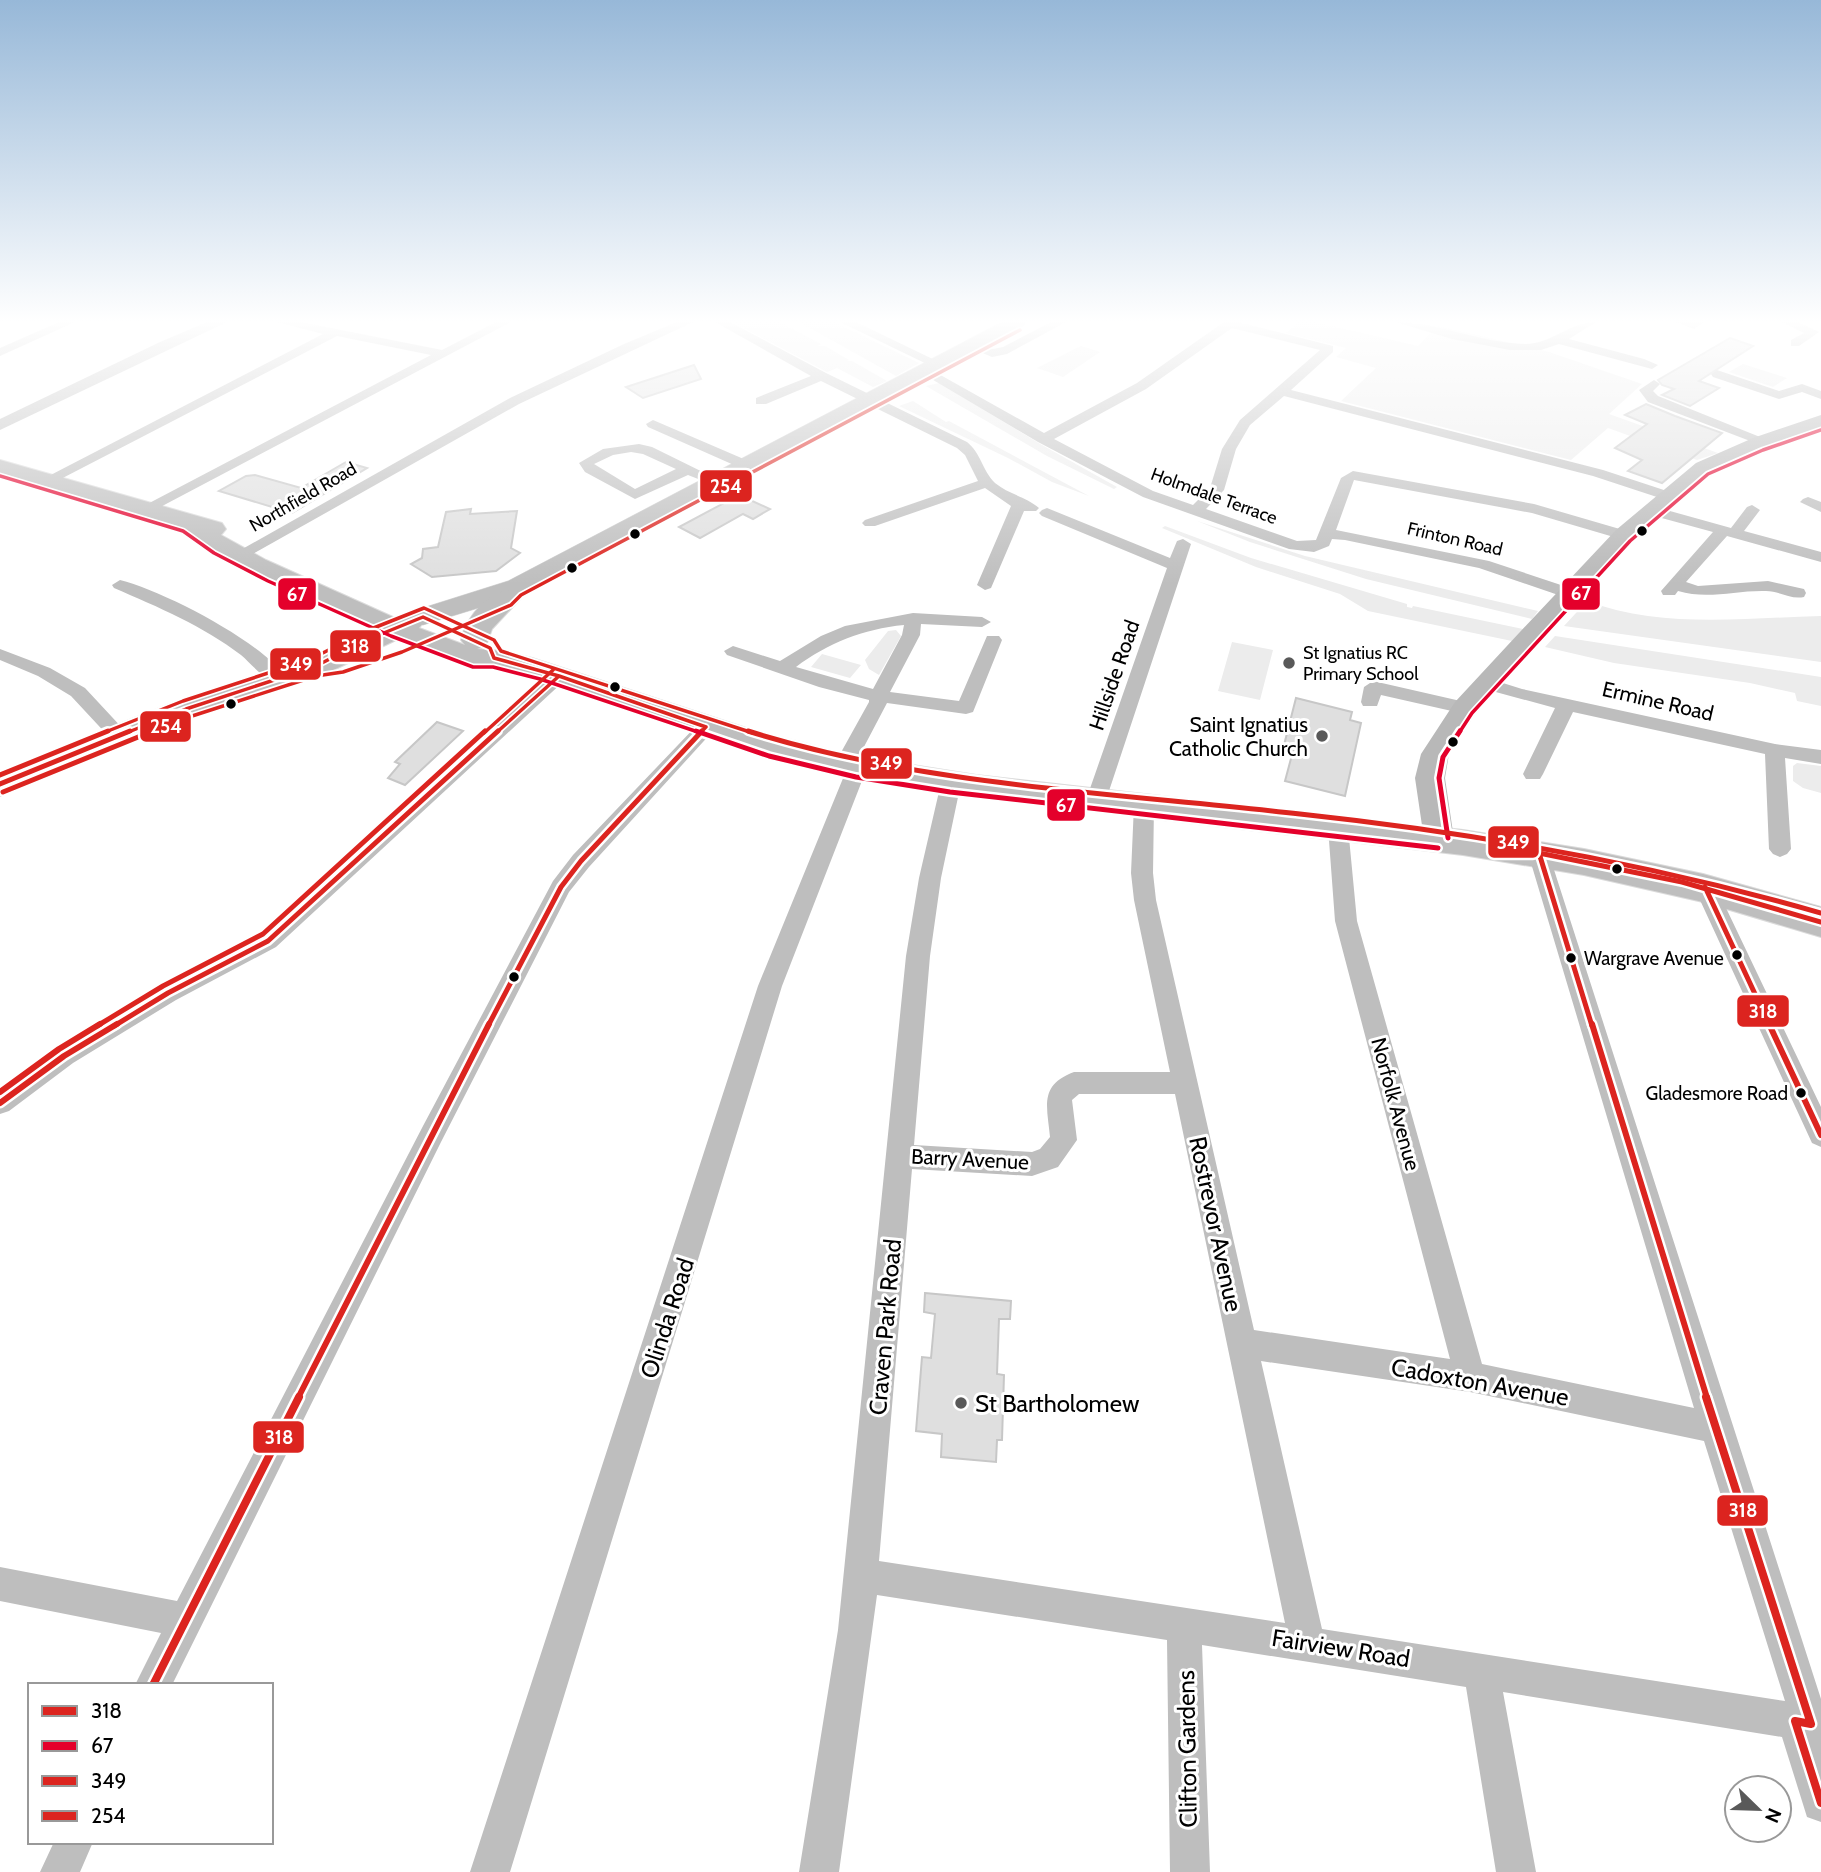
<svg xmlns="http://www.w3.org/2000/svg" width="1821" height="1872" font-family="Cabin,sans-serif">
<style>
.green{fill:#ececec}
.building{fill:#dfdfdf;stroke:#c7c7c7;stroke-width:2}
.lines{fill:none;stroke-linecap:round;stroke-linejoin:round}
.primary-casing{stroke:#dbdbdb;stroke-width:1}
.trunk-casing{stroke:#dbdbdb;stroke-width:2}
.minor{fill:#bebebe;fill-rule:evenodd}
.tertiary{fill:#bebebe;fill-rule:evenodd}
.secondary{fill:#b8b8b8;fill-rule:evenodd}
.primary{fill:#bebebe;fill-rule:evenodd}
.trunk{fill:#bebebe;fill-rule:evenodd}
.bus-1-far3-casing{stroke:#fff;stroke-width:7}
.bus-1-far2-casing{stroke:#fff;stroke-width:10}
.bus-1-far1-casing{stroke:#fff;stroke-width:11}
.bus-1-casing{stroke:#fff;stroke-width:13}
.bus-2-far1-casing{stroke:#fff;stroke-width:7}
.bus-2-casing{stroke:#fff;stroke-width:10}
.bus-3-far2-casing{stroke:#fff;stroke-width:7}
.bus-3-far1-casing{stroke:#fff;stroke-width:10}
.bus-3-casing{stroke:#fff;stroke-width:11}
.bus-4-far1-casing{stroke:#fff;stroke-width:7}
.bus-4-casing{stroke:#fff;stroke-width:10}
.bus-1-far3{stroke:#dc241f;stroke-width:3.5}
.bus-1-far2{stroke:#dc241f;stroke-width:5}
.bus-1-far1{stroke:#dc241f;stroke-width:6}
.bus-1{stroke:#dc241f;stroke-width:8}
.bus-2-far1{stroke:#e4002b;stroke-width:3.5}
.bus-2{stroke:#e4002b;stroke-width:5}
.bus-3-far2{stroke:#dc241f;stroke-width:3.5}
.bus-3-far1{stroke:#dc241f;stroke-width:5}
.bus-3{stroke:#dc241f;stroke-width:6}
.bus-4-far1{stroke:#dc241f;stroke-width:3.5}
.bus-4{stroke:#dc241f;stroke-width:5}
.bus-dot{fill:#000;stroke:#fff;stroke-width:2.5}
.poi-dot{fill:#595959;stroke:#fff;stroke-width:2.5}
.labels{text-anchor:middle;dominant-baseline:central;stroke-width:6;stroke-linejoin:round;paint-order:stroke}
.far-street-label{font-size:18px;fill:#000;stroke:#fff}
.far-poi-label{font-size:18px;fill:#000;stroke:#fff;text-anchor:start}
.bus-label{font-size:19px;fill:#000;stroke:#fff;text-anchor:start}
.street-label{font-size:21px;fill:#000;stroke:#fff}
.poi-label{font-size:21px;fill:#000;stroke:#fff;text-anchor:end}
.near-street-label{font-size:24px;fill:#000;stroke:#fff}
.near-poi-label{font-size:24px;fill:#000;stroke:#fff;text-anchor:start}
.line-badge{stroke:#fff;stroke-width:2.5}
.badge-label{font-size:19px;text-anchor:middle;font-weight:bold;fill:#fff}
</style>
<rect width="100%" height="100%" fill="#fff"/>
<path class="green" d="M732,322h48l41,22 -3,2h7l24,14 -2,1h5l35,20 -14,6 -36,-19 -10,4z
M799,322h35l85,41 -23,13z
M1298,322h17l103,24 20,-20 111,26 93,32 -33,30 109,39 -21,7 -89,-32 -37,32 -230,-59 35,-33 -40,-11 10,-9 -60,-15z
M1081,346l19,6 -37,25 -26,-9z
M1743,364l44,14 -14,9 -44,-15z
M939,383l103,62 75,42 -3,2 -67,-33 -121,-70z
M913,401l33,21 3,-1 140,75 -37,-14 -44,-24 -109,-52z
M1197,521l108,35 233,55 -6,8 -166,-40 -116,-37z
M1165,526l86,32 156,46v3l5,1 1,-2 110,23 -11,12 -144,-30 -28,-17 -84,-27 -94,-39z
M1587,601c74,28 156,17 234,15v46l-257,-36z
M896,630l5,6 -22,39 -10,-6 -4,-9 23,-29z
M1555,636l266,41v29l-24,-5 -2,-8 -45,-10 -136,-20 -69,-16z
M1232,642l41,8 -13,50 -42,-9z
M822,654l39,11 -11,13 -39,-11z
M1797,763l24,3v27l-18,-5 -10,-7v-15z"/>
<path class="building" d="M1730,338l23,8 -54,35 20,7 -29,18 -28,-11 12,-6 -12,-4 -4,-5z
M694,365l7,14 -58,19 -17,-11z
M1646,404l29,12 47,17 -60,50 -34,-12 14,-11 -27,-12 32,-24 -22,-9z
M346,462l21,6 -75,45 -73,-22 27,-15 9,-1 46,13z
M739,495l31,14 -17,10 -10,-5 -43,24 -21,-11z
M471,509l-1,5 47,-3 -6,37 9,5 -24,18 -64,6 -21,-13 11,-6 1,-9 15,-2 8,-35z
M1296,698l56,14 -2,8 11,3 -16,73 -60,-15 8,-30 -10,-2z
M437,722l26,9 -58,54 -17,-7 12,-14 -5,-2z
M925,1293l86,8 -1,18h-11l-2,55 7,1 -2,65h-5l-1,22 -55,-5 1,-23 -26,-3 6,-74 9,1 4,-44 -11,-2z"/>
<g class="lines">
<g class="primary-casing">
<path id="primary" d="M1002,322h24l-3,4 -499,268 -101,31 -10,-2 -4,-6 4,-6 95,-30z"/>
</g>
<g class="trunk-casing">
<path id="trunk" d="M0,460l222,63 4,6 -5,6 45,25 129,58 13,-4 10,3 5,6 -4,5 46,17 -4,-5c4,-23 32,-55 57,-49l4,6 -30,32 -6,17 -9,3 26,2 29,7 217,71 106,27 121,19 487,55 121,19 119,25 118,33v30l-118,-35 -119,-27 -121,-20 -487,-57 -121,-20 -90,-22 -248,-83 -56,-10 -65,-23 -71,34 -128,42 -197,80v-25l175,-69 128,-42 68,-31 -143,-67 -52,-35 -176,-52z"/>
</g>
<path class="minor" d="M59,322h16l-75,34v-8z
M277,322h24l141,28 54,-28h15l-362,191h-10l-3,-3 295,-155 -94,-19 -284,147 -5,1 -7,-4 282,-146z
M677,322h16l-174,82 -275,155 -6,2 -8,-5 280,-158 114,-54z
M715,322h15l96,51 141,69c14,11 15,28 28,41 13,11 32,14 44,25l-3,3h-12l-33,77 -6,2 -8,-5 34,-79 -26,-18 -110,38h-10l-3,-3 3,-3 113,-39 -13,-26 -8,-7 -136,-67 -55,23h-10v-6l55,-22z
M840,322h16l87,42 -6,4 -4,-1z
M1051,322h15l-59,32 -15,3 -26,-11 6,-4 21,7 10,-2z
M1224,322h14l95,24v6l-42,38 312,80 70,23 2,3 -7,4 -5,-1 -70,-23 -309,-80 -34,29 -14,24 -12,41 -18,19 91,32 19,-1 25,-62 12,-7 181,33 96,28 2,3 -8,5 -92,-27 -178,-33 -18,50 153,31 87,29 2,4 -8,5 -91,-31 -134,-28 -13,-1 -3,7 -15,6 -25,-3 -146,-52 -105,-55 -120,-71 2,-3h8l116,65 93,-50zM1232,328l88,22 -80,70 -18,29 -12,39 -17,17 -40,-14 -99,-52 92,-50z
M1395,322c44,0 85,21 130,22 27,0 44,-22 71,-22l-27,17 75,20 14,6 -6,4 -93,-25 -18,6h-31l-58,-11z
M1676,322h28l-10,7z
M1782,322h16l21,10 -20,14h-8v-6l13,-7z
M1717,370l62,21 23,-7 19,7v8l-19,-7 -23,7 -66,-22 -2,-3z
M1654,380l6,4 -7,7 5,5 112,45 -2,3h-10l-110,-42 -9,-12z
M653,420l100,43 2,3 -2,3h-10l-95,-42 -2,-3z
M639,444l13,3 71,35 -7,4 -28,-11 -53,24 -50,-27 -6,-9 24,-14zM631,452l12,2 33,15 -41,20 -41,-25 19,-9z
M1808,497l13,5v10l-21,-10 3,-3z
M1752,505l8,5 -16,21 77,21v10l-94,-26 -41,46 12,4 70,-5 36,8 2,4 -2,4c-13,3 -25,-6 -38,-6 -30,-1 -58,9 -88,0l-3,4h-12l-2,-4 52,-59 -66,-18 -3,-3 3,-3 5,-2 79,22 16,-21z
M1047,508l123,50 7,-17 6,-2 8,5 -85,256 -3,5h-14l-3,-5 81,-232 -125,-52 -3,-3 3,-3z
M120,580c44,11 142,62 168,99l-3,4c-16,4 -32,-18 -44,-28 -38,-29 -83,-48 -127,-67l-2,-3z
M913,613l69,4 9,5 -9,5 -61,-3 -1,11 -30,57 69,9 28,-65h12l3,4 -29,72 -7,2 -79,-11 -31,59 8,1 3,5 -85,218 -272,886h-40l288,-886 88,-215 -9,-1 -3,-5 35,-63v-2l-50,-13 -92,-32 -3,-4 9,-5 47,15 41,-25 24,-10zM904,625l-2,10 -29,54 -77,-22c32,-24 67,-38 108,-42z
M0,649l50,19 35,20 40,43 3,4 -3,4h-14l-40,-43 -33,-20 -38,-16z
M559,670l9,6 -3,4 -289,267 -100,53 -103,63 -64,48 -9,3v-26l55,-39 105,-63 100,-51 293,-263z
M1487,678l35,11 253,55 46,6v14l-36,-6 6,91 -4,5 -7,3 -7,-3 -4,-5 -4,-95 -192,-42 -30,62 -3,5h-14l-3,-5 32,-66 -74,-20 -3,-4 3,-4z
M1373,681l92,21 9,6 -9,6 -84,-19 -4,11h-14l-2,-4 3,-15z
M706,721l7,2 3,4 -3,4 -124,136 -20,25 -128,250 -269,543h-37l26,-52 -161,-32v-34l177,34 246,-475 130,-245 20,-26 126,-132z
M951,776l7,2 3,5 -20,95 -11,78 -16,189 118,7 8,-3 10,-12c-3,-31 -11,-52 24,-65h96l-36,-172 -3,-27 3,-68 3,-5h14l3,5 -1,68 3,27 98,430 196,29 -115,-438 -7,-94 3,-5 7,-2 7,2 3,5 9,94 125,443 212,44 -166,-555 3,-5 8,-3 8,3 274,851v123l-14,-5 -25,-80 -279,-45 33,180h-40l-30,-185 -264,-42 8,227h-40l-3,-232 -290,-45 -38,277h-40l39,-242 68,-674 13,-78 22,-95 3,-5zM1079,1094h96l110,529 -406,-62 33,-392 120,7 26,-9 19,-27 -5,-40zM1261,1361l209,31 234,49 81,260 -463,-72z
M1705,879l8,2 3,6 105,220v40l-9,-4 -118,-256 3,-6z
M54,1842h39l-13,30h-40z"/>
<path class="tertiary" d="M207,322h20l-227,108v-11l160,-77z"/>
<path class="secondary" d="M1821,415v13l-54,18 -57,25 -78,69 -95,103 -62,71 -26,40 -4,24 9,61 -4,8 -11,3 -11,-3 -4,-8 -9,-61 6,-24 34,-52 64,-69 97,-103 80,-67 57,-25z"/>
<use href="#primary" class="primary"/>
<use href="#trunk" class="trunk"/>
<g class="bus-1-far3-casing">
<path id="bus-1-far3" d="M126,733l60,-24 128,-42 55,-28 54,-22 67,31 4,10 65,18 147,51
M496,733l63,-57
M700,733l6,-6"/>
</g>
<g class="bus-1-far2-casing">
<path id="bus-1-far2" d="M0,784l130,-53
M1705,887l65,139
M114,1026l54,-33 100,-52 230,-210
M488,1026l73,-139 20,-26 121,-130
M1592,1026l-53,-173 143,29 139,40"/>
</g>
<g class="bus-1-far1-casing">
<path id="bus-1-far1" d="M1592,1024l115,374
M1769,1024l52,111
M0,1103l64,-47 53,-32
M298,1398l191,-374"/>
</g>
<g class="bus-1-casing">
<path id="bus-1" d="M1706,1397l105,327 -16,-3 26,82
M153,1685l146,-288"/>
</g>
<g class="bus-2-far1-casing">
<path id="bus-2-far1" d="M0,476l183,55 31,22 54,28 123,55 82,31h20l47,12 161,54
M1459,733l13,-20 158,-172 78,-67 55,-24 58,-20"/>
</g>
<g class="bus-2-casing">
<path id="bus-2" d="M696,731l73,25 87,21 94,15 488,56
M1448,838l-9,-60 4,-21 17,-26"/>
</g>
<g class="bus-3-far2-casing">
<path id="bus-3-far2" d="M103,733l80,-32 128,-42 55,-28 58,-23 70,32 7,11 252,82
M484,733l69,-63"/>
</g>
<g class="bus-3-far1-casing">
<path id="bus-3-far1" d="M748,731c175,55 370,62 552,83 177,19 350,50 521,99
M0,775l108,-44
M97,1026l66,-40 100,-52 222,-203"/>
</g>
<g class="bus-3-casing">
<path id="bus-3" d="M0,1092l59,-43 41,-25"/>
</g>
<g class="bus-4-far1-casing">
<path id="bus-4-far1" d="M149,733l40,-16 127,-41 27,-4 59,-20 109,-47 10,-10 499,-265"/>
</g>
<g class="bus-4-casing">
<path id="bus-4" d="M3,792l150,-61"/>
</g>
<use href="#bus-1-far3" class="bus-1-far3"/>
<use href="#bus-1-far2" class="bus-1-far2"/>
<use href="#bus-1-far1" class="bus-1-far1"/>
<use href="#bus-1" class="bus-1"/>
<use href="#bus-2-far1" class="bus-2-far1"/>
<use href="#bus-2" class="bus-2"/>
<use href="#bus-3-far2" class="bus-3-far2"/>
<use href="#bus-3-far1" class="bus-3-far1"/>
<use href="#bus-3" class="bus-3"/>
<use href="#bus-4-far1" class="bus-4-far1"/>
<use href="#bus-4" class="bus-4"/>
</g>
<linearGradient id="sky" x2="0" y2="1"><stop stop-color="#97b8d8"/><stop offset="0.55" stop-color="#fff"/><stop offset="1" stop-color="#fff" stop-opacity="0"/></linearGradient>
<rect width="1821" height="584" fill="url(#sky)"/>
<g class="bus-dot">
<circle cx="1642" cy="531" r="6"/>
<circle cx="635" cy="534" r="6"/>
<circle cx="572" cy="568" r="6"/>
<circle cx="615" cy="687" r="6"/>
<circle cx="231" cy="704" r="6"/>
<circle cx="1453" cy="742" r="6"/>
<circle cx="1617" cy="869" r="6"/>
<circle cx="1737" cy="955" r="6"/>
<circle cx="1571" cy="958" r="6"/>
<circle cx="514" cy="977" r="6"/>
<circle cx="1801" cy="1093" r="6"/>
</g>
<g class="poi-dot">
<circle cx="1289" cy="663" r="7"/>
<circle cx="1322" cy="736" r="7"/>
<circle cx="961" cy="1403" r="7"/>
</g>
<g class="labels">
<g class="far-street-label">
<text transform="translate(1214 496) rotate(20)">Holmdale Terrace</text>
<text transform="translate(303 497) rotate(-30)">Northfield Road</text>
<text transform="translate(1455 539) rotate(13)">Frinton Road</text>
</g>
<g class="far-poi-label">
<text x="1303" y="653">St Ignatius RC<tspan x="1303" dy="21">Primary School</tspan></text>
</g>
<g class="bus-label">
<text x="1584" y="958">Wargrave Avenue</text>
<text x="1788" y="1093" text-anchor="end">Gladesmore Road</text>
</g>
<g class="street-label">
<text transform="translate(1114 675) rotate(-71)">Hillside Road</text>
<text transform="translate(1658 701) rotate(13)">Ermine Road</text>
<text transform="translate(1396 1104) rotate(75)">Norfolk Avenue</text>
<text transform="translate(970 1159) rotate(3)">Barry Avenue</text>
</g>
<g class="poi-label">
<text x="1308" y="724">Saint Ignatius<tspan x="1308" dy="24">Catholic Church</tspan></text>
</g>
<g class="near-street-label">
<text transform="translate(1216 1224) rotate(78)">Rostrevor Avenue</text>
<text transform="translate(667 1318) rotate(-72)">Olinda Road</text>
<text transform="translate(885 1327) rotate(-85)">Craven Park Road</text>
<text transform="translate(1480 1382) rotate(10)">Cadoxton Avenue</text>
<text transform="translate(1341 1648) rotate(9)">Fairview Road</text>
<text transform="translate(1187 1749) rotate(-91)">Clifton Gardens</text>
</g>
<g class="near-poi-label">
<text x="975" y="1403">St Bartholomew</text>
</g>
</g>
<g class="line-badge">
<rect x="699" y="469" width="54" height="34" rx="7" fill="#dc241f"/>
<rect x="1561" y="577" width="40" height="34" rx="7" fill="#e4002b"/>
<rect x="277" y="577" width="40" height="34" rx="7" fill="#e4002b"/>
<rect x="329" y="629" width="53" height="34" rx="7" fill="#dc241f"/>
<rect x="269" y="647" width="53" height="34" rx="7" fill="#dc241f"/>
<rect x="139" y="710" width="53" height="33" rx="7" fill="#dc241f"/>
<rect x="860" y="747" width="53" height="33" rx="7" fill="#dc241f"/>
<rect x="1046" y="788" width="40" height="34" rx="7" fill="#e4002b"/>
<rect x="1487" y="825" width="53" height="34" rx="7" fill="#dc241f"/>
<rect x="1736" y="994" width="54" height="34" rx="7" fill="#dc241f"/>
<rect x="252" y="1420" width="53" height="34" rx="7" fill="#dc241f"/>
<rect x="1716" y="1494" width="53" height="33" rx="7" fill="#dc241f"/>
</g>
<g class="badge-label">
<text x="726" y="493">254</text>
<text x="1581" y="600">67</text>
<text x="297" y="601">67</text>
<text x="355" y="653">318</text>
<text x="296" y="671">349</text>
<text x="166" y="733">254</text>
<text x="886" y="770">349</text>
<text x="1066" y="812">67</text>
<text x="1513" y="849">349</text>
<text x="1763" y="1018">318</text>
<text x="279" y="1444">318</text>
<text x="1743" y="1517">318</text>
</g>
<rect x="28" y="1683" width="245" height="161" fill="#ffffff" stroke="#999999" stroke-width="2"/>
<rect x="42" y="1706" width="35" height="10" fill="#dc241f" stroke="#999999" stroke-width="2"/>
<text x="91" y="1718" font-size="21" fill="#000000">318</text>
<rect x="42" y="1741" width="35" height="10" fill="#e4002b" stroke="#999999" stroke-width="2"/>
<text x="91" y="1753" font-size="21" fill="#000000">67</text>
<rect x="42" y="1776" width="35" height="10" fill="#dc241f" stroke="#999999" stroke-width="2"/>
<text x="91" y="1788" font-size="21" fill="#000000">349</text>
<rect x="42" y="1811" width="35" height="10" fill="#dc241f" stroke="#999999" stroke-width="2"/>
<text x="91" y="1823" font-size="21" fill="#000000">254</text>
<g transform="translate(1758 1809) rotate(113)"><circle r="33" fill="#ffffff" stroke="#999999" stroke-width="2"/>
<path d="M0-5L12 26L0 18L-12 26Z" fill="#595959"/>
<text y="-10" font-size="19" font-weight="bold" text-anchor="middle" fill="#000000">N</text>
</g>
</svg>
